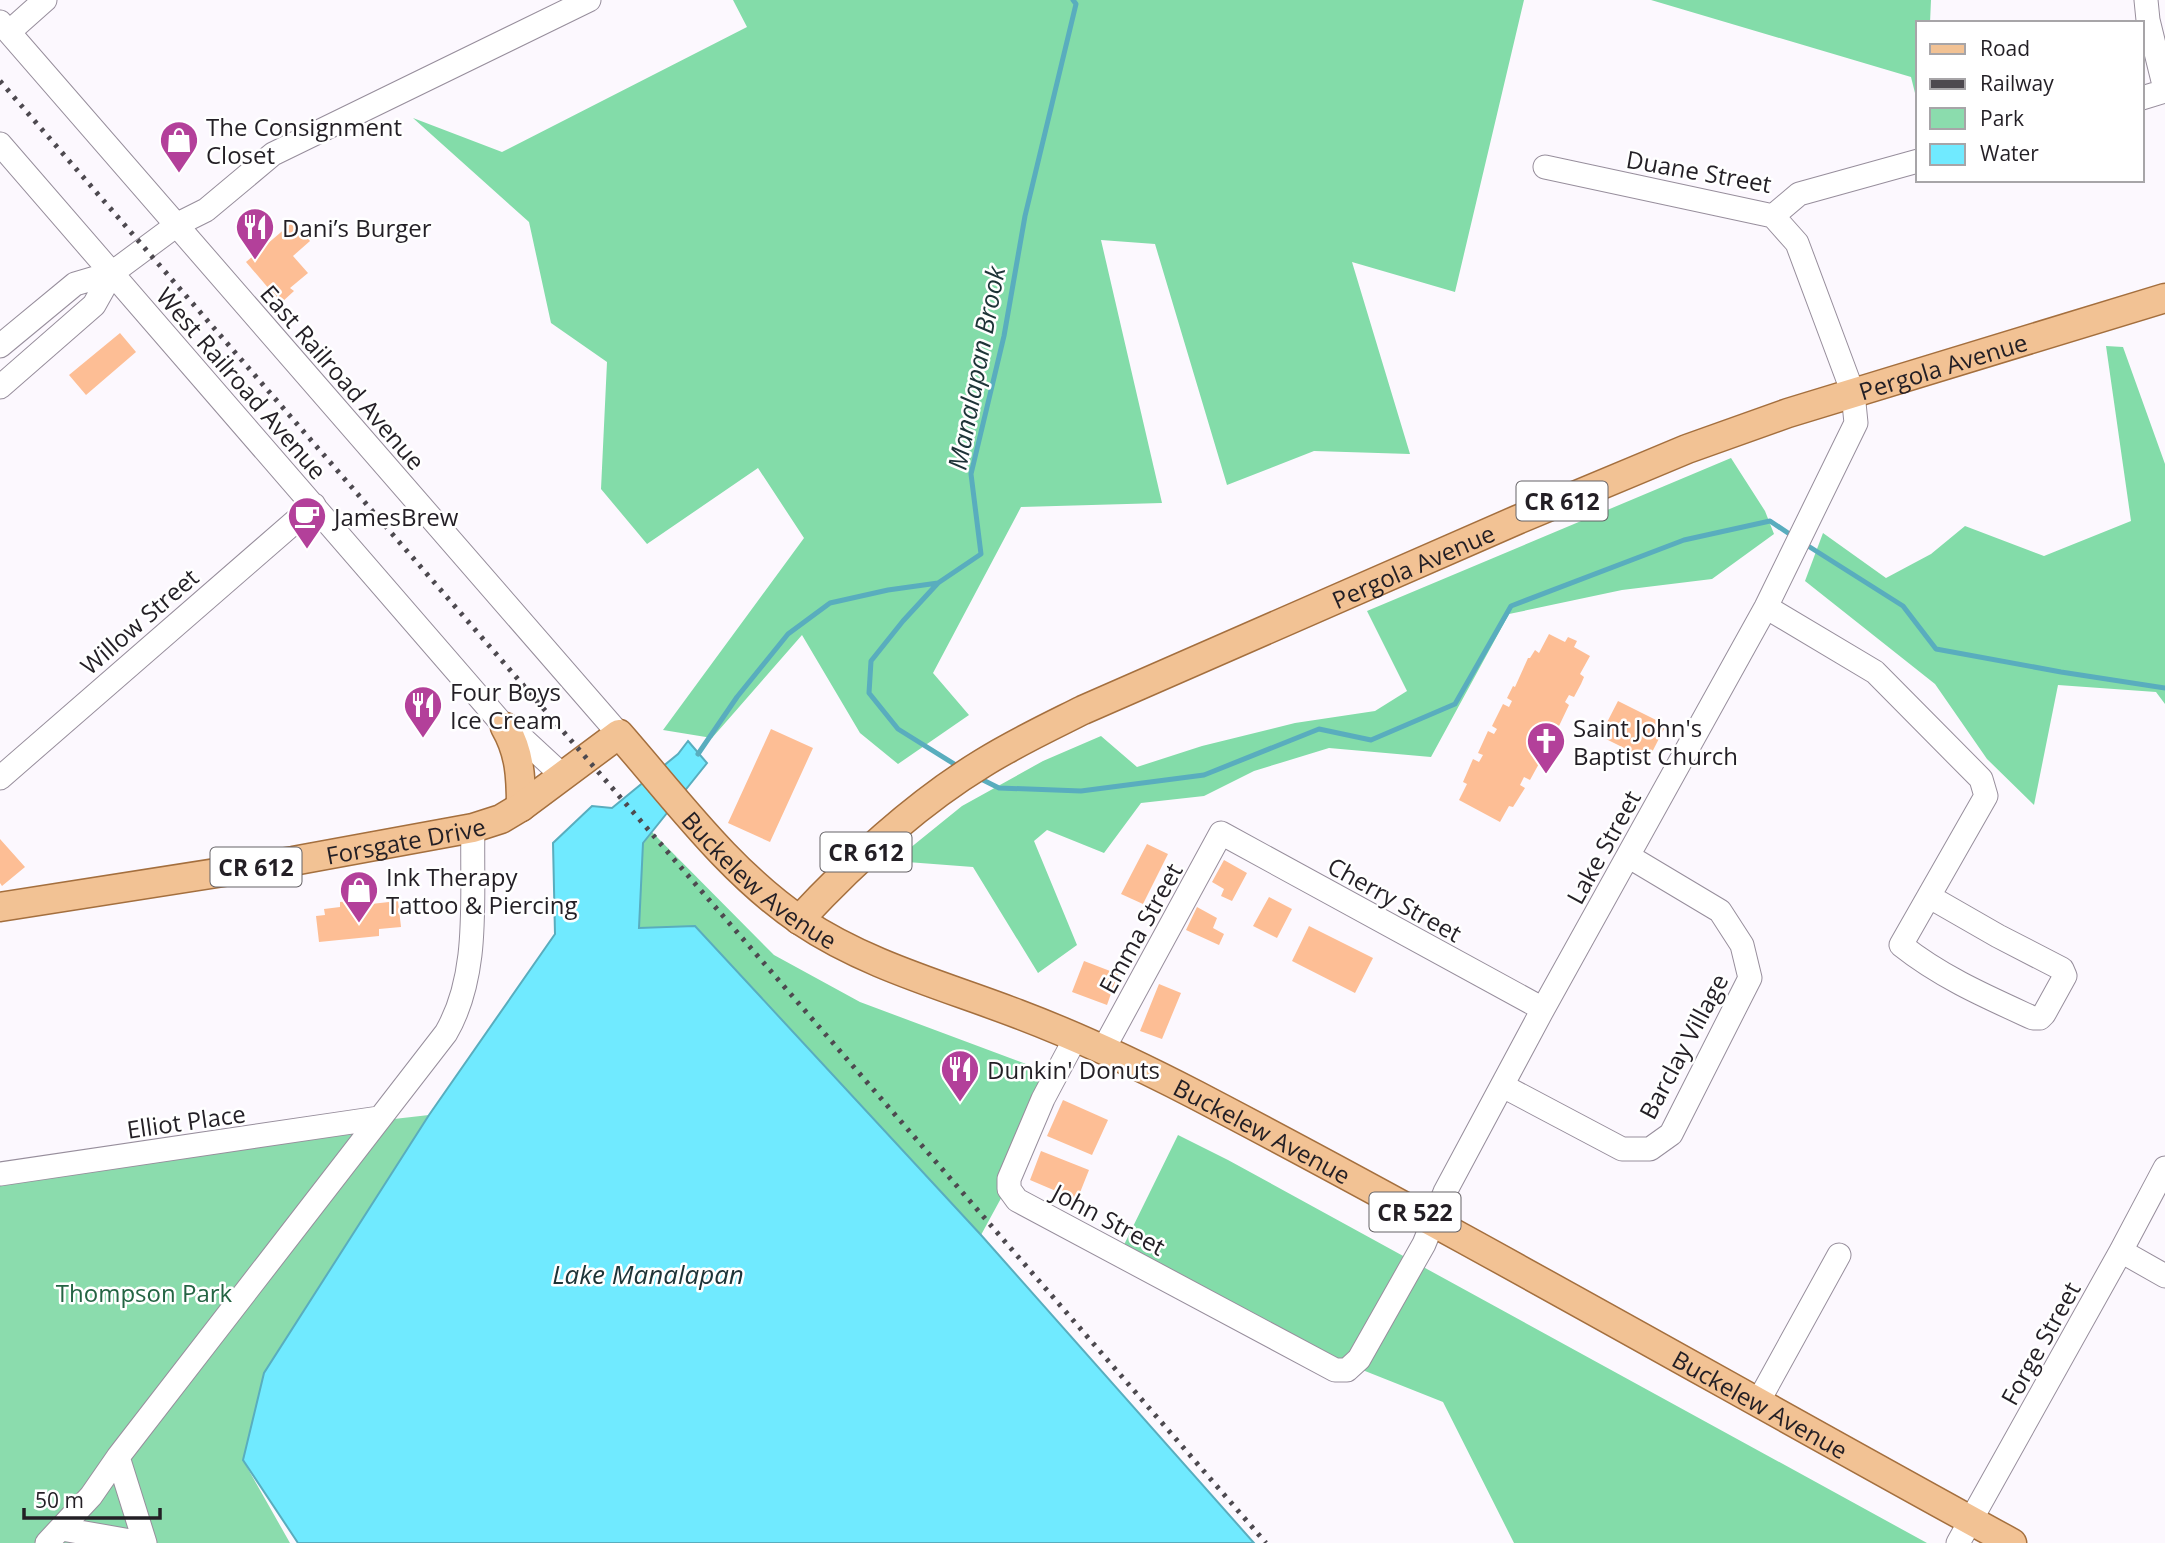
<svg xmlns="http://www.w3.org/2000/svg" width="2165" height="1543" font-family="'Open Sans',sans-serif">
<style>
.green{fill:#8bdcad}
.forest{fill:#83dca9}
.water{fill:#70eaff;stroke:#59adbe;stroke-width:2}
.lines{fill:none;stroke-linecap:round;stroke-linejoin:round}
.stream{stroke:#59adbe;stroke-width:5}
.building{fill:#fdbe95}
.minor-casing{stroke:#978e9c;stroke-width:25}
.major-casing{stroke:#a46f3e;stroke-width:31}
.minor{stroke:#fff;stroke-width:23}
.major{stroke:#f2c294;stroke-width:28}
.rail{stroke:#4d494f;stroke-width:5;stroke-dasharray:3.5 7;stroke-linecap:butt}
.labels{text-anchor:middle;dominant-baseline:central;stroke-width:5;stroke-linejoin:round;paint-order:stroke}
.shield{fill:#fff;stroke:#656266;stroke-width:2}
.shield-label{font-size:23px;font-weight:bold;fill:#231f25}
.poi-label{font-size:24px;fill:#231f25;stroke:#fff;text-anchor:start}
.street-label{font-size:24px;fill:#231f25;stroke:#fff}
.park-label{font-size:24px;fill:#246443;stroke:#fff}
.water-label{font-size:26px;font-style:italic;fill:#1d3337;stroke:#fff}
</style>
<rect width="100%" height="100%" fill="#fcf8fe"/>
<path class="green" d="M429,1115l-165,258 -21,87 47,83h-290v-379z"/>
<path class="forest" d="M733,0h791l-69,292 -103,-30 58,192 -96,-3 -87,34 -72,-241 -54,-4 61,263 -141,4 -88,166 36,42 -71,49 -38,-31 -58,-98 -90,103 -49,-8 141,-192 -46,-70 -111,76 -46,-55 6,-127 -56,-39 -22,-101 -116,-104 89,34 245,-125z
M1651,0h280l-1,23h-12v82l-7,-28z
M2106,346l17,1 42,117v240l-9,-12 -98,-7 -24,120 -47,-46 -52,-75 -130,-103 18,-48 63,45 45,-24 34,-28 79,30 87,-35z
M1731,458l34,53 9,23 -62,45 -90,11 -113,24 -78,143 -102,-9 -75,23 -50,25 -63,7 -37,50 -57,-23 -13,11 43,104 -39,28 -65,-106 -79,-6 68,-55 81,-45 58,-25 36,31 65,-21 93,-23 80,-12 32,-20 -40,-80z
M652,832l122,123 86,47 206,77 -85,156 -286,-309 -56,2 4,-85z
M1178,1135l50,25 699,383h-413l-71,-141 -194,-77 -131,-68z"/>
<path class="water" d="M688,741l19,22 -64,80 -4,85 56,-2 286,309 273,308h-956l-55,-83 21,-87 165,-258 126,-181 -2,-91 39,-37 20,2 66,-54z"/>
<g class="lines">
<path class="stream" d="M1805,544l98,62 33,43 125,23 104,16
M938,583l-35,38 -32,40 -2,32 29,36 61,38
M698,754l39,-57 51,-63 42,-31 58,-13 50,-7 43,-29 -10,-80 33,-138 21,-120 51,-212 -3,-4
M977,777l22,11 82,3 123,-16 115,-46 52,11 84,-36 56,-98 173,-66 86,-19 24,16"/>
</g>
<path class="building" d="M294,221l16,20 -17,15 15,17 -18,15 4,3 -13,12 -35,-41z
M120,333l16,19 -50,43 -17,-20z
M1549,634l16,8 3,-5 9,4 -3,6 16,9 -10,18 4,3 -3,7 -7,13 -5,-2 -4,7 4,3 -10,21 -5,-3 -3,6 5,3 -12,22 -5,-3 -3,6 5,3 -11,20 -6,-3 -4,8 5,3 -12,19 -4,-1 -9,16 -41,-22 8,-16 -4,-2 10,-23 6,3 4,-7 -5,-2 10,-22 6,3 3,-5 -5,-3 11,-22 6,3 3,-6 -5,-3 6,-12 2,1 13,-29h2l5,-8 4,3z
M1618,701l48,24 -18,35 -48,-24z
M771,729l42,19 -43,94 -42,-19z
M0,839l25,28 -23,19 -2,-3z
M1147,844l21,10 -25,50 -22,-10z
M1224,860l23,13 -15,28 -11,-5 3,-7 -12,-7z
M1269,897l23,12 -15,29 -24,-12z
M361,900l1,5 36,-4 3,26 -22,2v7l-60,6 -3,-26 9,-1 -1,-6 16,-2v-5l9,-1v6l4,-1 -1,-5z
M1197,907l20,11 -4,10 11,6 -5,11 -33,-15z
M1309,926l64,32 -18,35 -63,-32z
M1084,961l34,13 -11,31 -35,-13z
M1159,984l22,9 -19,46 -22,-8z
M1063,1100l45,20 -16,35 -45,-19z
M1041,1151l48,19 -12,30 -47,-20z"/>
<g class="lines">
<g class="minor-casing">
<path id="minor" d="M2146,0l2,20 17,69
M0,22l619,712
M9,32l36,-32
M2142,98l23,-7
M0,144l505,583 18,12 39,36
M1545,167l228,49 26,-22 119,-33
M0,346l75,-62 37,-11 66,-49 28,-14 67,-56 316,-154
M0,387l94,-82 18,-32
M1766,607l109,65 106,107 5,17 -85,149c40,32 86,52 132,73h7l4,-4 21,-38 -3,-7 -64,-33 -68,-39
M0,778l314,-273
M1076,1037l-33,62 -34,80v10l8,11 318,170h12l12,-11 65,-115 21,-52 98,-183 223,-402 90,-184 -3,-30 -56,-150 -24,-27
M1104,1048l117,-215 322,176
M1503,1086l119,63h28l21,-15 79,-156 -8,-33 -22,-34 -92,-55
M0,1174l379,-56
M2121,1251l44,25
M1758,1402l81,-147
M118,1457l27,86
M62,1529l80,14
M47,1543l44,-47 27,-39 328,-424c35,-60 25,-138 27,-205
M1958,1543l163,-292 44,-83"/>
</g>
<g class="major-casing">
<g id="major">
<path d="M505,727c15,26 16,50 16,80"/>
<path id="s1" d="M0,907l293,-46 180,-33 28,-9 20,-12 98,-73c57,65 110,138 182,187 65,44 144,65 217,93 61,23 120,51 178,81 275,144 544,299 816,448"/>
<path id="s2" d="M799,920c55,-59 115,-115 184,-157 32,-20 66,-36 100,-53l434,-190 170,-71 101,-36 377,-115"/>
</g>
</g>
<use href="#minor" class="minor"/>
<use href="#major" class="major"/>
<path class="rail" d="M0,81l1266,1462"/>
</g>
<defs>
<g id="shop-pin" transform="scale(2.0125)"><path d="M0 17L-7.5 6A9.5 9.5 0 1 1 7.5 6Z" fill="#b3409a" stroke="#fff"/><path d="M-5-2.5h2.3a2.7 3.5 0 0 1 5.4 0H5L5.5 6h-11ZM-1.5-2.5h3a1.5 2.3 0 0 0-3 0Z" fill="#fff"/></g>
<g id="restaurant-pin" transform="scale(2.0125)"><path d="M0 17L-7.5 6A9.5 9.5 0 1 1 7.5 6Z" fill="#b3409a" stroke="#fff"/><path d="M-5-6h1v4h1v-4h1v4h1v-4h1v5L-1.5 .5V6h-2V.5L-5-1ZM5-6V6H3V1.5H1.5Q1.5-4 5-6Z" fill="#fff"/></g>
<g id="cafe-pin" transform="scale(2.0125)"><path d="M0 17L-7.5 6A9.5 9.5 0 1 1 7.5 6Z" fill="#b3409a" stroke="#fff"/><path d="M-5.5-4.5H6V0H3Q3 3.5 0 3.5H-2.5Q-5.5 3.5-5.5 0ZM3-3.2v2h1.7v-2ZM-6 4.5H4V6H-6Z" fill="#fff"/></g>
<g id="church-pin" transform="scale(2.0125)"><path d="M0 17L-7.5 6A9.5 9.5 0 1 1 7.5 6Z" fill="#b3409a" stroke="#fff"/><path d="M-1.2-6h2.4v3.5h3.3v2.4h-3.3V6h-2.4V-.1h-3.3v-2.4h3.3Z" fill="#fff"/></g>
</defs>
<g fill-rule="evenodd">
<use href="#shop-pin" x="179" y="140"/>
<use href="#restaurant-pin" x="255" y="227"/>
<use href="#cafe-pin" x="307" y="516"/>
<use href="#restaurant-pin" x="423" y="705"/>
<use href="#church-pin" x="1546" y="741"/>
<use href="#shop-pin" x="359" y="890"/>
<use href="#restaurant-pin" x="960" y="1069"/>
</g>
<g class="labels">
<g class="shield">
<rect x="1516.5" y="481.5" width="91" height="39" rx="5"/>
<rect x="820.5" y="832.5" width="91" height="39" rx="5"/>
<rect x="210.5" y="847.5" width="91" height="39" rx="5"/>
<rect x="1369.5" y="1192.5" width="91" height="39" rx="5"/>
</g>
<g class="shield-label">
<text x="1562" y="501">CR 612</text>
<text x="866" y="852">CR 612</text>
<text x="256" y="867">CR 612</text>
<text x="1415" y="1212">CR 522</text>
</g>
<g class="poi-label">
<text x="206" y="126">The Consignment<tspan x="206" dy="28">Closet</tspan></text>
<text x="282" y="227">Dani’s Burger</text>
<text x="334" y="516">JamesBrew</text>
<text x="450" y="691">Four Boys<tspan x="450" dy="28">Ice Cream</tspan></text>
<text x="1573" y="727">Saint John's<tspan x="1573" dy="28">Baptist Church</tspan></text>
<text x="386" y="876">Ink Therapy<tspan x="386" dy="28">Tattoo &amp; Piercing</tspan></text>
<text x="987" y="1069">Dunkin' Donuts</text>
</g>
<g class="street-label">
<text transform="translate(1699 171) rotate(10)">Duane Street</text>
<text stroke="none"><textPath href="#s2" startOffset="1283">Pergola Avenue</textPath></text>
<text transform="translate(343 377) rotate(49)">East Railroad Avenue</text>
<text transform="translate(242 383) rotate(49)">West Railroad Avenue</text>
<text stroke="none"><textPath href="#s2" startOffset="716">Pergola Avenue</textPath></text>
<text transform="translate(139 621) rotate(-41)">Willow Street</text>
<text stroke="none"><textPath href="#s1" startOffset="411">Forsgate Drive</textPath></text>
<text transform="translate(1603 847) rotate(-61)">Lake Street</text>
<text stroke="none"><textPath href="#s1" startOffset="858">Buckelew Avenue</textPath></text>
<text transform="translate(1395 899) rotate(29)">Cherry Street</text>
<text transform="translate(1140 928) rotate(-61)">Emma Street</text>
<text transform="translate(1683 1046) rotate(-62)">Barclay Village</text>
<text transform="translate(186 1121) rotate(-8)">Elliot Place</text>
<text stroke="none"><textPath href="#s1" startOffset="1424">Buckelew Avenue</textPath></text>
<text transform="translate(1109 1219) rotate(28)">John Street</text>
<text transform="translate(2040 1343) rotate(-61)">Forge Street</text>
<text stroke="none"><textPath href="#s1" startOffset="1992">Buckelew Avenue</textPath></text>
</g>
<g class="park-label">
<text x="144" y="1292">Thompson Park</text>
</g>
<g class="water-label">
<text transform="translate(976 368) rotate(-79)">Manalapan Brook</text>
<text x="648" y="1274">Lake Manalapan</text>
</g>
</g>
<rect x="1916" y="21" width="228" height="161" fill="#ffffff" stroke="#a7a5a8" stroke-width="2"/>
<rect x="1930" y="44" width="35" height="10" fill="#f2c294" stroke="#a7a5a8" stroke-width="2"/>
<text x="1980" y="56" font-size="21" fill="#231f25">Road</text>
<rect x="1930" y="79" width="35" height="10" fill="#4d494f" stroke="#a7a5a8" stroke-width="2"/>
<text x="1980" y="91" font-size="21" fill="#231f25">Railway</text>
<rect x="1930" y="108" width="35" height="21" fill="#8bdcad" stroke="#a7a5a8" stroke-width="2"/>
<text x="1980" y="126" font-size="21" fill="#231f25">Park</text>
<rect x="1930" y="144" width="35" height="21" fill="#70eaff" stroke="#a7a5a8" stroke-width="2"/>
<text x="1980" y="161" font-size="21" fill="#231f25">Water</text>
<path d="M24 1508v10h136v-10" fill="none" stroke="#231f25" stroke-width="3.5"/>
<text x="35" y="1508" font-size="21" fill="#231f25" stroke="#ffffff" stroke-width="5" paint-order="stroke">50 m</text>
</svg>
